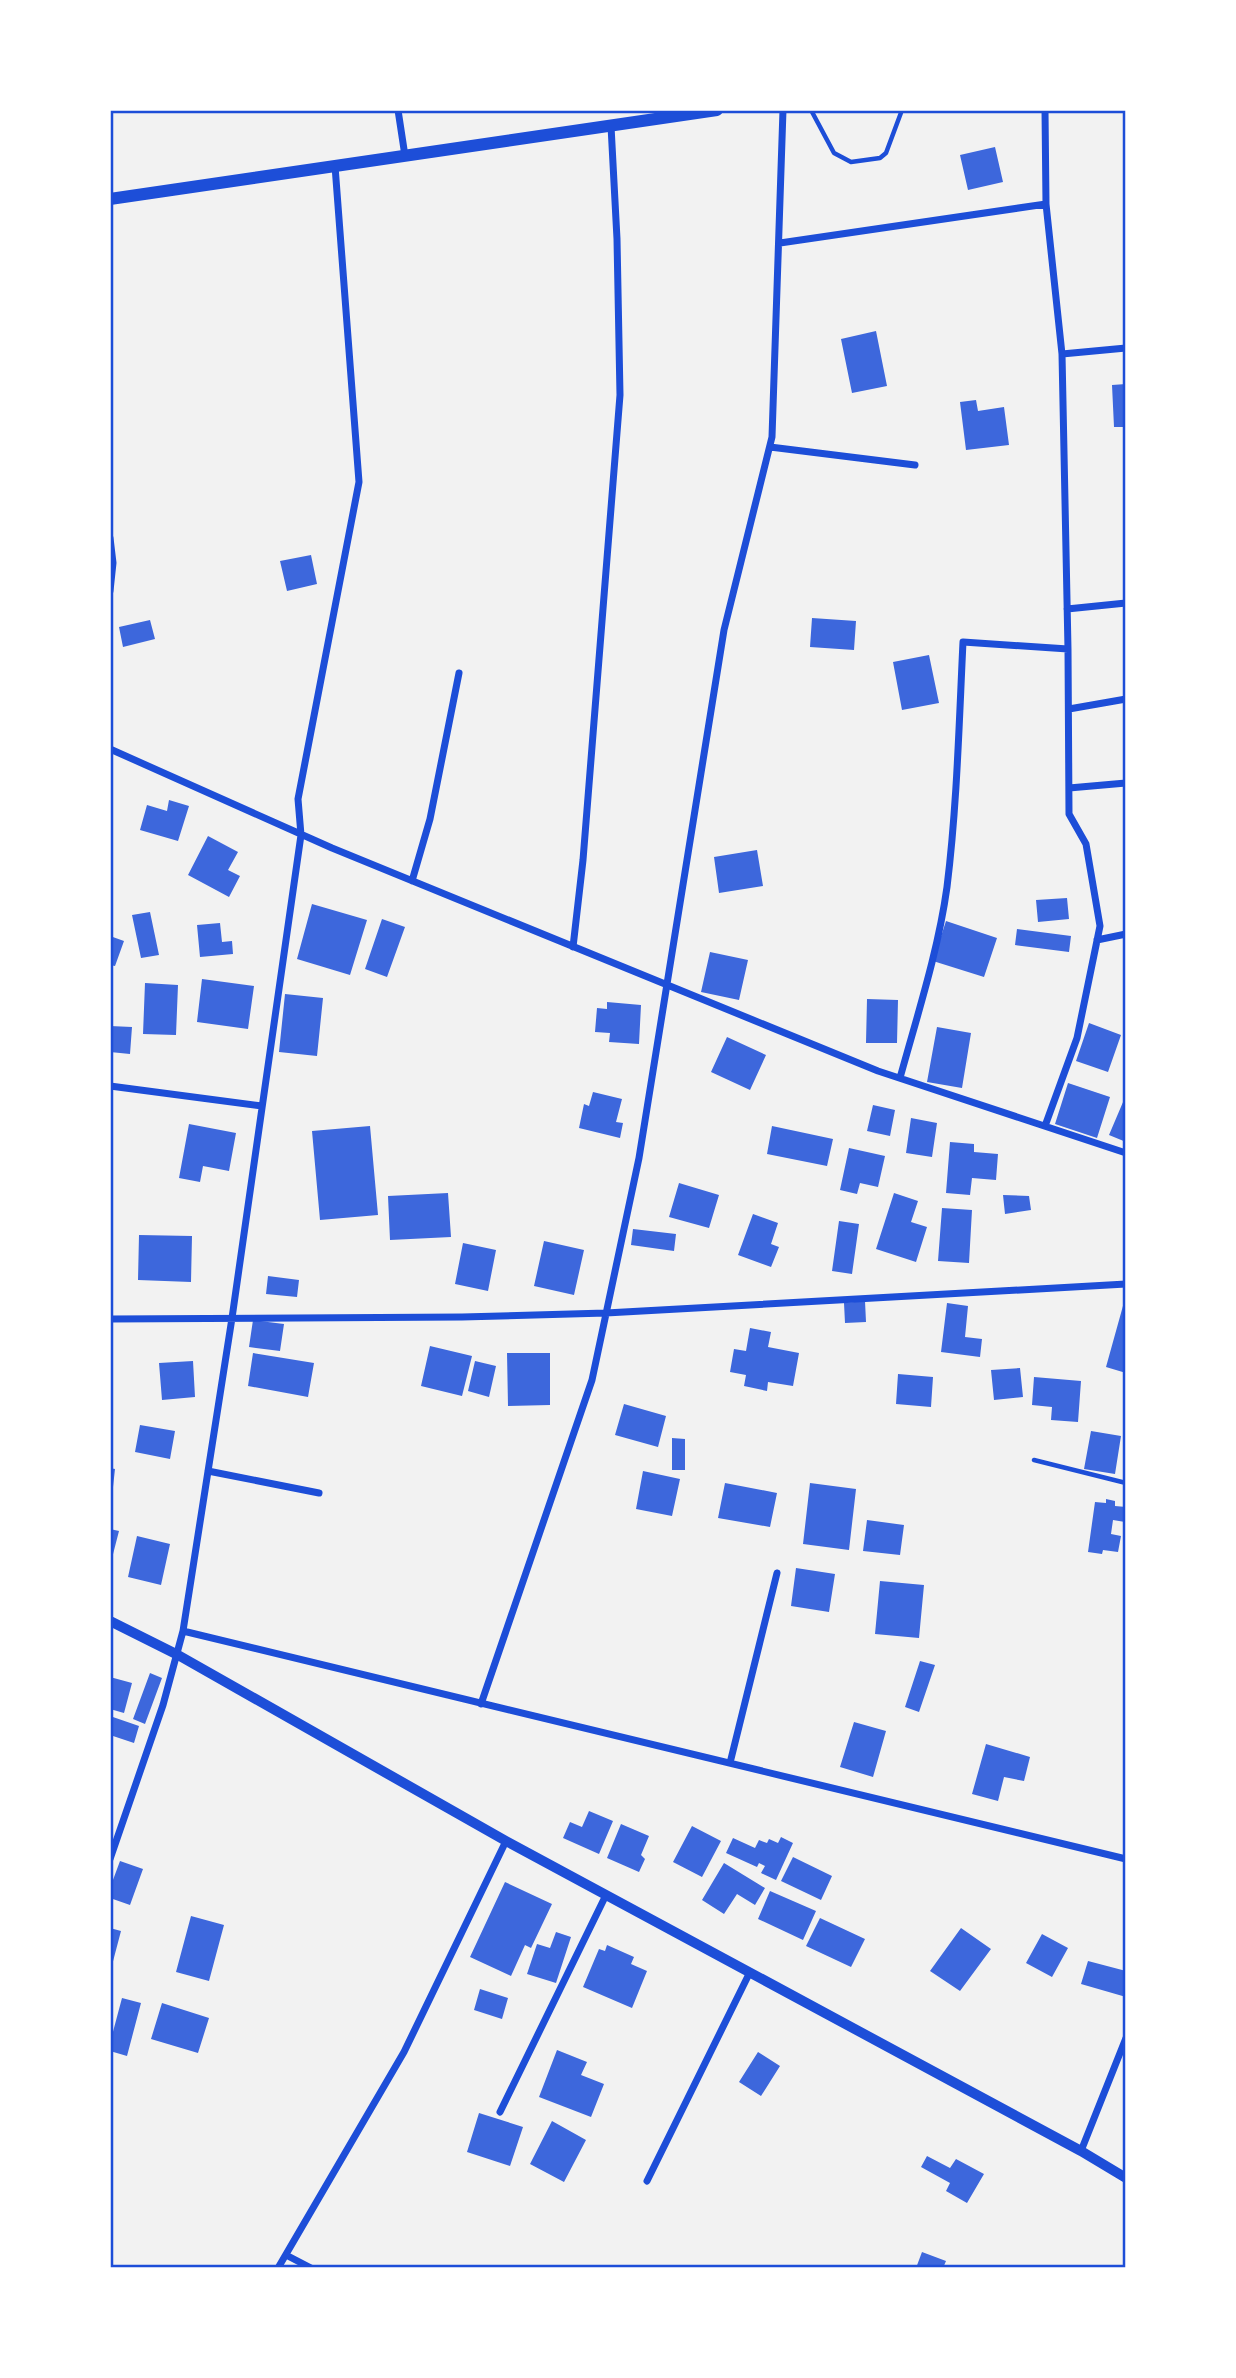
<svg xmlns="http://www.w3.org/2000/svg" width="1236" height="2378" font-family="Barlow,sans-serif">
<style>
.building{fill:#3d67dc}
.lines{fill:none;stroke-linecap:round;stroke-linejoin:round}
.service{stroke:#1d4ed8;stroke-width:4.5}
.minor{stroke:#1d4ed8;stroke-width:7}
.tertiary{stroke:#1d4ed8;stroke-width:10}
.primary{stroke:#1d4ed8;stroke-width:12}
.neatline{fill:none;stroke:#1d4ed8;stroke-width:2.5}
</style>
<rect width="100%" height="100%" fill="#f2f2f2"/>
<path class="building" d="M995,147l8,35 -35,8 -8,-35z
M876,331l11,55 -35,7 -11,-54z
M1126,384v43h-12l-2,-42z
M976,400l2,11 26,-4 5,38 -43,5 -6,-48z
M311,555l6,29 -30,7 -7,-30z
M812,618l44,3 -2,29 -44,-3z
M150,620l5,19 -32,8 -4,-20z
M929,655l10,48 -37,7 -9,-48z
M169,800l20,6 -11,35 -38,-11 7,-25 20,6z
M208,836l30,16 -10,18 12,6 -11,21 -41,-22z
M757,850l6,36 -44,7 -5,-36z
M1067,898l2,21 -31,3 -2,-22z
M312,904l55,16 -17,55 -53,-16z
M150,912l9,43 -18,3 -9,-43z
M382,919l23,8 -18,50 -22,-8z
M946,921l51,17 -13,39 -51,-16z
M220,923l2,19 10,-1 1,13 -33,3 -3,-32z
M1017,929l54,7 -2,16 -54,-7z
M110,936l14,5 -9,25 -5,-1z
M710,952l38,8 -9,40 -38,-8z
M202,979l52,7 -6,43 -51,-7z
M145,983l33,2 -2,50 -33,-1z
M285,994l38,4 -6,58 -38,-4z
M867,999l31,1 -1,43h-31z
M607,1002l34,3 -2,39 -30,-2 1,-9 -15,-1 2,-24 10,1z
M1089,1023l32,12 -13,37 -32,-11z
M110,1026l22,1 -2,27 -20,-2z
M937,1027l34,6 -9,55 -35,-6z
M727,1037l39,18 -16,35 -39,-18z
M1068,1083l42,14 -13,41 -42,-14z
M593,1092l29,7 -6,23 7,1 -3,15 -41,-10 5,-24 5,2z
M1126,1095v47l-17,-7z
M873,1105l22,5 -5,26 -23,-5z
M911,1118l26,5 -5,34 -26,-4z
M189,1124l47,9 -7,38 -26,-5 -3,16 -21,-4z
M370,1126l8,89 -58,5 -8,-89z
M772,1126l61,13 -6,27 -60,-12z
M950,1142l24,2v8l24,2 -2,26 -24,-2 -2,17 -24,-2z
M849,1148l36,8 -7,31 -18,-4 -3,11 -17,-4z
M679,1183l40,12 -10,33 -40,-11z
M448,1193l3,44 -61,3 -2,-44z
M894,1193l24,8 -7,21 16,5 -11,35 -40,-13z
M1003,1195l26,1 2,14 -26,4z
M942,1208l30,2 -3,53 -31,-2z
M753,1214l25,9 -7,21 8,3 -8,20 -33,-12z
M839,1221l20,3 -7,50 -20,-3z
M633,1229l43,5 -2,17 -43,-6z
M139,1235l53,1 -1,46 -53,-2z
M544,1241l40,9 -10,45 -40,-9z
M463,1243l33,7 -8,41 -33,-7z
M268,1276l31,4 -2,17 -31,-3z
M1126,1295v78l-20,-6z
M865,1301l1,21 -21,1 -1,-20z
M947,1303l21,3 -3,31 17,2 -2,18 -39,-5z
M253,1320l31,4 -4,27 -31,-4z
M750,1328l21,4 -3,15 31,6 -6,33 -25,-4 -1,9 -23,-5 2,-11 -16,-3 4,-23 12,2z
M430,1346l42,10 -10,40 -41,-10z
M253,1353l61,10 -6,34 -60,-11z
M507,1353h43v52l-42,1z
M193,1361l2,36 -33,3 -3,-37z
M475,1361l21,5 -7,31 -21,-6z
M1020,1368l3,29 -29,3 -3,-30z
M898,1374l35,3 -2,30 -35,-3z
M1034,1377l47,4 -3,41 -27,-2 1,-13 -20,-2z
M624,1404l42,12 -8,31 -43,-12z
M140,1425l35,6 -5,28 -35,-7z
M1091,1431l30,5 -6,38 -31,-5z
M672,1438l13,1v31h-13z
M110,1468l5,1 -3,27h-2z
M643,1471l37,8 -8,37 -36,-7z
M725,1483l52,10 -7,34 -52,-9z
M810,1483l46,6 -7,61 -46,-6z
M1106,1499l9,2v5l11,1 -1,15 -12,-2 -2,14 10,2 -3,16 -15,-2 -1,4 -14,-2 7,-50 11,1z
M867,1520l37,5 -4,30 -37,-4z
M110,1529l9,2 -8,31h-1z
M137,1536l33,8 -9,41 -33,-8z
M796,1568l39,6 -6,38 -38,-6z
M880,1581l44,4 -5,53 -44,-4z
M920,1661l15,4 -16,47 -14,-5z
M150,1673l12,5 -17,46 -12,-5z
M110,1677l22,6 -8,30 -14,-4z
M110,1716l29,10 -5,17 -24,-8z
M854,1722l32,9 -13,46 -33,-10z
M986,1744l44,13 -6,24 -20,-4 -6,24 -26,-7z
M589,1811l24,10 -14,33 -36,-16 7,-16 12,5z
M621,1824l28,12 -8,19 4,4 -6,13 -32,-14z
M692,1826l29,15 -19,36 -29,-15z
M781,1837l12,6 -17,37 -15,-7 4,-7 -6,-3 -2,4 -31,-14 7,-15 22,10 4,-8 8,3 2,-4 9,4z
M793,1857l39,19 -11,24 -40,-19z
M120,1861l23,8 -13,36 -20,-7v-10z
M724,1863l41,25 -10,17 -18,-11 -13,20 -22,-14z
M505,1882l47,22 -21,44 -6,-3 -14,31 -41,-19z
M770,1891l46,20 -13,29 -45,-21z
M191,1916l33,9 -15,56 -33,-9z
M820,1918l45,21 -14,28 -45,-21z
M110,1928l11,3 -10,38h-1z
M961,1928l30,21 -31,42 -30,-20z
M556,1932l15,5 -15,46 -29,-9 10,-30 13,4z
M1042,1934l26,14 -16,29 -26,-14z
M607,1945l27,12 -3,7 16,7 -15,37 -49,-21 16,-38 6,2z
M1088,1961l38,10v26l-45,-13z
M480,1989l28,9 -6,21 -28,-9z
M122,1998l19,5 -14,53 -17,-5v-8z
M162,2003l47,15 -11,35 -47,-14z
M557,2050l30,12 -6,13 23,9 -13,33 -52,-20z
M758,2052l22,14 -19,30 -22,-14z
M479,2113l44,14 -13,39 -43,-14z
M552,2121l34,19 -22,42 -34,-18z
M927,2156l23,12 6,-9 28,15 -17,29 -21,-12 4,-8 -29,-16z
M922,2252l24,9 -3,7h-27z"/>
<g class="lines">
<path class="service" d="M811,110l23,43 17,9 29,-4 6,-5 16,-43
M1034,1460l92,23"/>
<path class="minor" d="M398,110l7,46
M780,243l266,-39
M1062,354l64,-6
M770,447l145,18
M110,538l3,25 -3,28
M1067,609l59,-6
M1069,709l57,-10
M110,749l222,99 546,223 248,82
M1069,788l57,-5
M412,881l18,-62 29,-146
M1097,940l29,-6
M573,947l10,-87 37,-465 -3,-156 -6,-113
M900,1078c17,-62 38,-126 47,-191 10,-81 12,-163 16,-245l105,7
M110,1086l152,20
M1045,1126l32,-88 23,-112 -14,-82 -17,-30 -1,-165 -6,-295 -16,-150 -1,-94
M110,1319l352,-2 144,-4 520,-29
M208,1471l111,22
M183,1631l943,228
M481,1704l111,-324 47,-222 85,-528 48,-193 11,-327
M730,1763l47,-190
M110,1859l53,-154 20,-74 49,-313 69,-483 -3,-36 61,-317 -24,-316
M500,2112l106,-217
M1081,2151l45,-113
M647,2181l103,-209
M286,2255l25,13
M278,2268l126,-216 102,-211"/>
<path class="tertiary" d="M110,1621l68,34 328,186 575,310 45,27"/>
<path class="primary" d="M110,199l607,-89"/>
</g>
<rect width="1236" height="2378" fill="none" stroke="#ffffff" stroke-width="224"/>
<rect x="112" y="112" width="1012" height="2154" class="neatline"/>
</svg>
